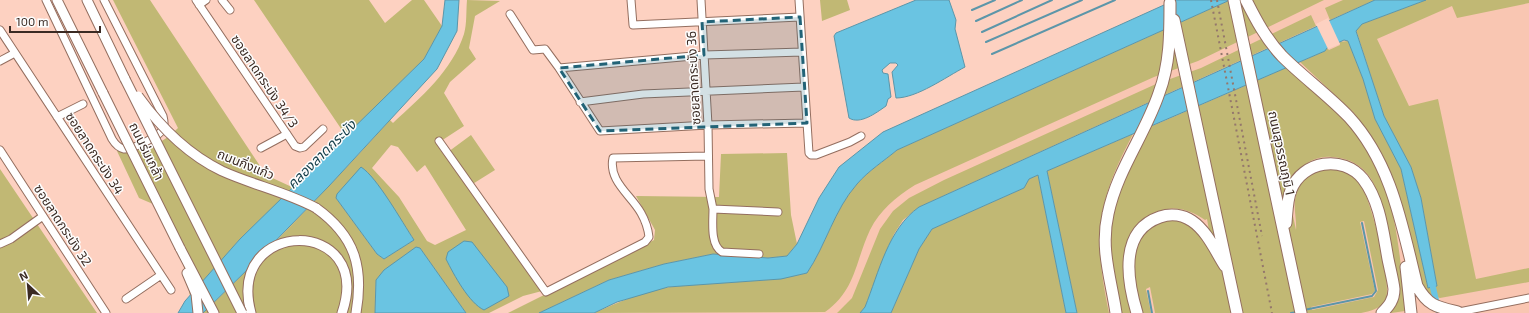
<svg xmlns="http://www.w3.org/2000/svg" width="1529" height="313" font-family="'Exo 2','Noto Sans Thai',sans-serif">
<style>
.built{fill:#f9c6b2}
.green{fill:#c1b874;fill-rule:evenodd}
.water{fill:#6ac4e2;stroke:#5c96a9}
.pier{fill:#fdd1c1}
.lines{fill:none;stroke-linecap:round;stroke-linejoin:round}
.stream{stroke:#5c96a9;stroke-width:2}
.canal{stroke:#6ac4e2;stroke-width:6}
.minor-casing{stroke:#946e5f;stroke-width:9}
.major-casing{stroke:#946e5f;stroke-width:11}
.highway-casing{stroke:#946e5f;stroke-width:13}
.minor{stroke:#fff;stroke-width:7}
.major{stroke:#fff;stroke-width:9}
.highway{stroke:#fff;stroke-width:11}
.rail{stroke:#94776c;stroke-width:2;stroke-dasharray:2 4;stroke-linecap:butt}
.major-bridge-casing{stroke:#946e5f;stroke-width:11;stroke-linecap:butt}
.major-bridge{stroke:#fff;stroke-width:9}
.marked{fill:#226377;fill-opacity:0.2;stroke:#226377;stroke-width:3;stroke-dasharray:8 5;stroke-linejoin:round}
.labels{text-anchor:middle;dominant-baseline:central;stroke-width:3;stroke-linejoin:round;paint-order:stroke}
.street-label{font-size:13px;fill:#3a2a23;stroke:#fdfdfd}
.water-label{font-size:14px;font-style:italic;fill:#113b47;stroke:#fdfdfd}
</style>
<rect width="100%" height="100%" fill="#fdd1c1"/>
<path class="built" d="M1264,0h265v313h-887l72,-15 141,-87z"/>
<path class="green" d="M113,0h37l116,175 28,13 -54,51 -50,57 -10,-47 -20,-42 -21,-9 -22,-47c25,1 43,-5 61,-23z
M254,0h115l16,23 27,-23h12l18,26 -18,33 -78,77z
M467,0l33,1 -25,15 -6,32 7,11 -26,23 -6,11 20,33 -23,15 7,11 23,-17 24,35 -24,15 71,106 -19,5 -34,17h-23l-46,-65 -4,-1 -40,33 -1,33h-172c65,-62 127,-127 187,-193l3,3c28,-26 59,-52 71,-89 3,-10 2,-23 3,-34zM391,145l7,2 19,25 8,-7 41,65 -31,15 -8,-4 -28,-44 -27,-29zM365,170l17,21 32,49 -30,19 -7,-5 -41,-56z
M820,0h27l3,10 -28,11z
M1230,0h94l-126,61 -44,16 -239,108c-19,12 -35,25 -45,45 -15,32 -14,60 -45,82l-231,1c22,-10 52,-23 76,-26 45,-6 92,-3 137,-14 19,-28 27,-63 50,-89 11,-13 27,-23 40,-34z
M1343,0h32l-45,20 -5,-12z
M1426,0h103v3l-72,15 -5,-12 -75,33 32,67 29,-7 38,180 53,-11v14l-89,16 -10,-3 -12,-13 -18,-84 -22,-51 -24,-34 -54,-51 25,-11 2,-3 2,2 11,-5 -1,-3 9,-1 15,38 12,40 26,50 27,119 9,-2 -16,-88 -10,-31 -27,-51 -28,-86 6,-6z
M1311,15l5,11 -397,181 -16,13 -9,14 -29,73 -5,6h-23l15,-15 28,-69 13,-18 16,-13 35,-18 212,-96 45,-16z
M1288,67c19,17 39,33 56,52 51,53 55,122 61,192l-14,2c-1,-18 -3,-37 -4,-55 -2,-39 -3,-98 -55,-101 -22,-2 -35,13 -45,30l9,43c1,-12 -4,-25 1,-38 5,-12 12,-18 24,-22 14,-4 28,-1 38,11 11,14 35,107 26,120 -5,8 -15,10 -24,12h-206l-5,-26 -4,2 5,24h-9c-4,-19 -10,-41 -7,-61 5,-24 33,-43 56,-28 8,5 16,21 22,29l-6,-34 -2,1c-14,-10 -30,-15 -46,-9 -46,15 -36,65 -28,102h-9l-8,-31 -4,-44 3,-23 10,-37 27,-51zM1364,221l14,69 -4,7 -62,13 -1,-3 61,-13 3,-3 -15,-69z
M1133,134c-37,70 -40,102 -24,179h-32l-30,-142z
M787,153l4,62 6,29 -10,12 -19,2 -55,-4 -49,10 -55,16 -70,33h-31l146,-73 1,-10 -19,-34 83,1 2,-43z
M0,169l97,144h-97z
M1038,175l28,138h-175l28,-64 13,-20 92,-41 5,-9z"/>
<path class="water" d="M445,0h14l-2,31 -20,38 -108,117 -80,82 -46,45h-25l7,-12 55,-62 184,-180 18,-33z
M916,0h33l7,20 -1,9 10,38c-19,10 -48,31 -69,31l-4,-26 6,-7 -2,-2h-6l-8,7 1,3 5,1 3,23 -3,2 -2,7c-10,7 -26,19 -37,12l-15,-82 2,-3z
M1175,0h55l-333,150c-13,11 -29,21 -40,34 -23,26 -31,61 -50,89l-26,6 -113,8 -51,15 -23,11h-55l70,-33 55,-16 49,-10 55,4 19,-2 10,-12 22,-46 20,-31 44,-35z
M1375,0h51l-64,24 -6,7 28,85 27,51 10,31 16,88 -9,2 -27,-119 -26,-50 -12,-40 -15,-38 -4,-1 -17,8 -2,3 -278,120 30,142h-11l-28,-138 -9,4 -5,9 -92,41 -13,20 -28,64h-31l5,-6c14,-35 23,-78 54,-100z
M361,167c16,10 41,55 53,73l-30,19 -7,-5 -41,-56 1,-4z
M464,241l8,1 35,45 2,9 -25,14c-15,-7 -30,-35 -38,-51l2,-7z
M416,247l4,1 46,65h-91l1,-33 8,-10z"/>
<path class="pier" d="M1328,18l12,26 -12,5 -12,-25z"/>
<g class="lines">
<path class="stream" d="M972,10l23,-10
M976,21l46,-21
M982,32l70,-32
M986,42l96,-42
M992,54l123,-54
M1148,291l4,22
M1304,310l68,-14 4,-5 -14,-68
M1291,313l6,-1"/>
<path class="canal" d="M1431,279l8,34"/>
<g class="minor-casing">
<path id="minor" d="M46,0l66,139c3,5 7,9 12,10 8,1 36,-13 39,-20 2,-4 1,-9 0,-13l-59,-116
M196,0l99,146 5,2 4,-1 19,-18
M222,0l8,10
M631,0l2,25 167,-8
M701,0l7,125 1,64 4,20 65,3
M799,0l10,153 2,2h5l34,-13 11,-6
M199,5l7,-5
M510,14l23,36 12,-1 14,19 145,-13 98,-3
M0,30l171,260
M0,61l15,-8
M559,68l41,63 108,-6 99,-2
M580,102l63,-8 161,-7
M57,117l26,-13
M439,141l107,151 99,-50 4,-5c-1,-9 -4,-17 -8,-24 -10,-18 -33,-32 -28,-55l94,-2
M261,148l26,-14
M0,150l106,163
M713,209c0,13 -3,36 9,43l37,2
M0,244l11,-5 32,-23
M126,299l35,-24
M1454,313l75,-15"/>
</g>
<g class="major-casing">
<path id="major" d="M57,0l46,93
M87,0l38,79
M316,208c39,28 48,59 40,105
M180,248l34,65
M187,273l9,21 2,19
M251,313c-26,-96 124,-97 91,0"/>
</g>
<g class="highway-casing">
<path id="highway" d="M1234,0l67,313
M1246,0c10,20 20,39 36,56 21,21 46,39 67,61 43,47 53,109 68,169 11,20 20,21 41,26
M1174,20l63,293
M1286,223c1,-11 1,-23 5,-33 11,-29 52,-36 72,-11 17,22 20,53 25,80 2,10 5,21 6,30 0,11 -5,17 -12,24
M1406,267l5,46
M1116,313c-5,-34 -16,-64 -8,-99 9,-44 37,-79 51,-121 11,-29 11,-59 11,-90
M1137,313c-10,-33 -18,-82 23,-96 11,-4 23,-2 32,4 15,10 24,31 33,45"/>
</g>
<use href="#minor" class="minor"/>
<use href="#major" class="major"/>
<use href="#highway" class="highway"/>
<path class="rail" d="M1211,0l61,313
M1217,0l45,236"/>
<g class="major-bridge-casing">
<path id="major-bridge" d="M125,79l117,234
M103,93l77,155
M138,96c23,32 49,58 84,75 31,14 64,21 94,37"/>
</g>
<use href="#major-bridge" class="major-bridge"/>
</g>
<path class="marked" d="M800,17l7,106 -207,8 -41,-63 145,-13 -2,-33z"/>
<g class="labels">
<g class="street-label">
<text transform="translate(693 78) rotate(-93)">ซอยลาดกระบัง 36</text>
<text transform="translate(265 81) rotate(56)">ซอยลาดกระบัง 34/3</text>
<text transform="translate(147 151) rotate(64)">ถนนร่มเกล้า</text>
<text transform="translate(95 153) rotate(57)">ซอยลาดกระบัง 34</text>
<text transform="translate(1282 153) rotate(78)">ถนนสุวรรณภูมิ 1</text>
<text transform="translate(246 164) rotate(22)">ถนนกิ่งแก้ว</text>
<text transform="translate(63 225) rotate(57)">ซอยลาดกระบัง 32</text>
</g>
<g class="water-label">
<text transform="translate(321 154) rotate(-45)">คลองลาดกระบัง</text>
</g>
</g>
<g transform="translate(28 285) rotate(334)" stroke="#fdfdfd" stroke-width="3" paint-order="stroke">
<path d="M0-3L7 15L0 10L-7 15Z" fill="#3a2a23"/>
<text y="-6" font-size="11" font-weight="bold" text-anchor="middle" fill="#3a2a23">N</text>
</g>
<path d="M10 26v6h90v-6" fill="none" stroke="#3a2a23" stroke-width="2"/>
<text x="16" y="26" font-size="12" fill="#3a2a23" stroke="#fdfdfd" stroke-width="3" paint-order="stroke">100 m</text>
</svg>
